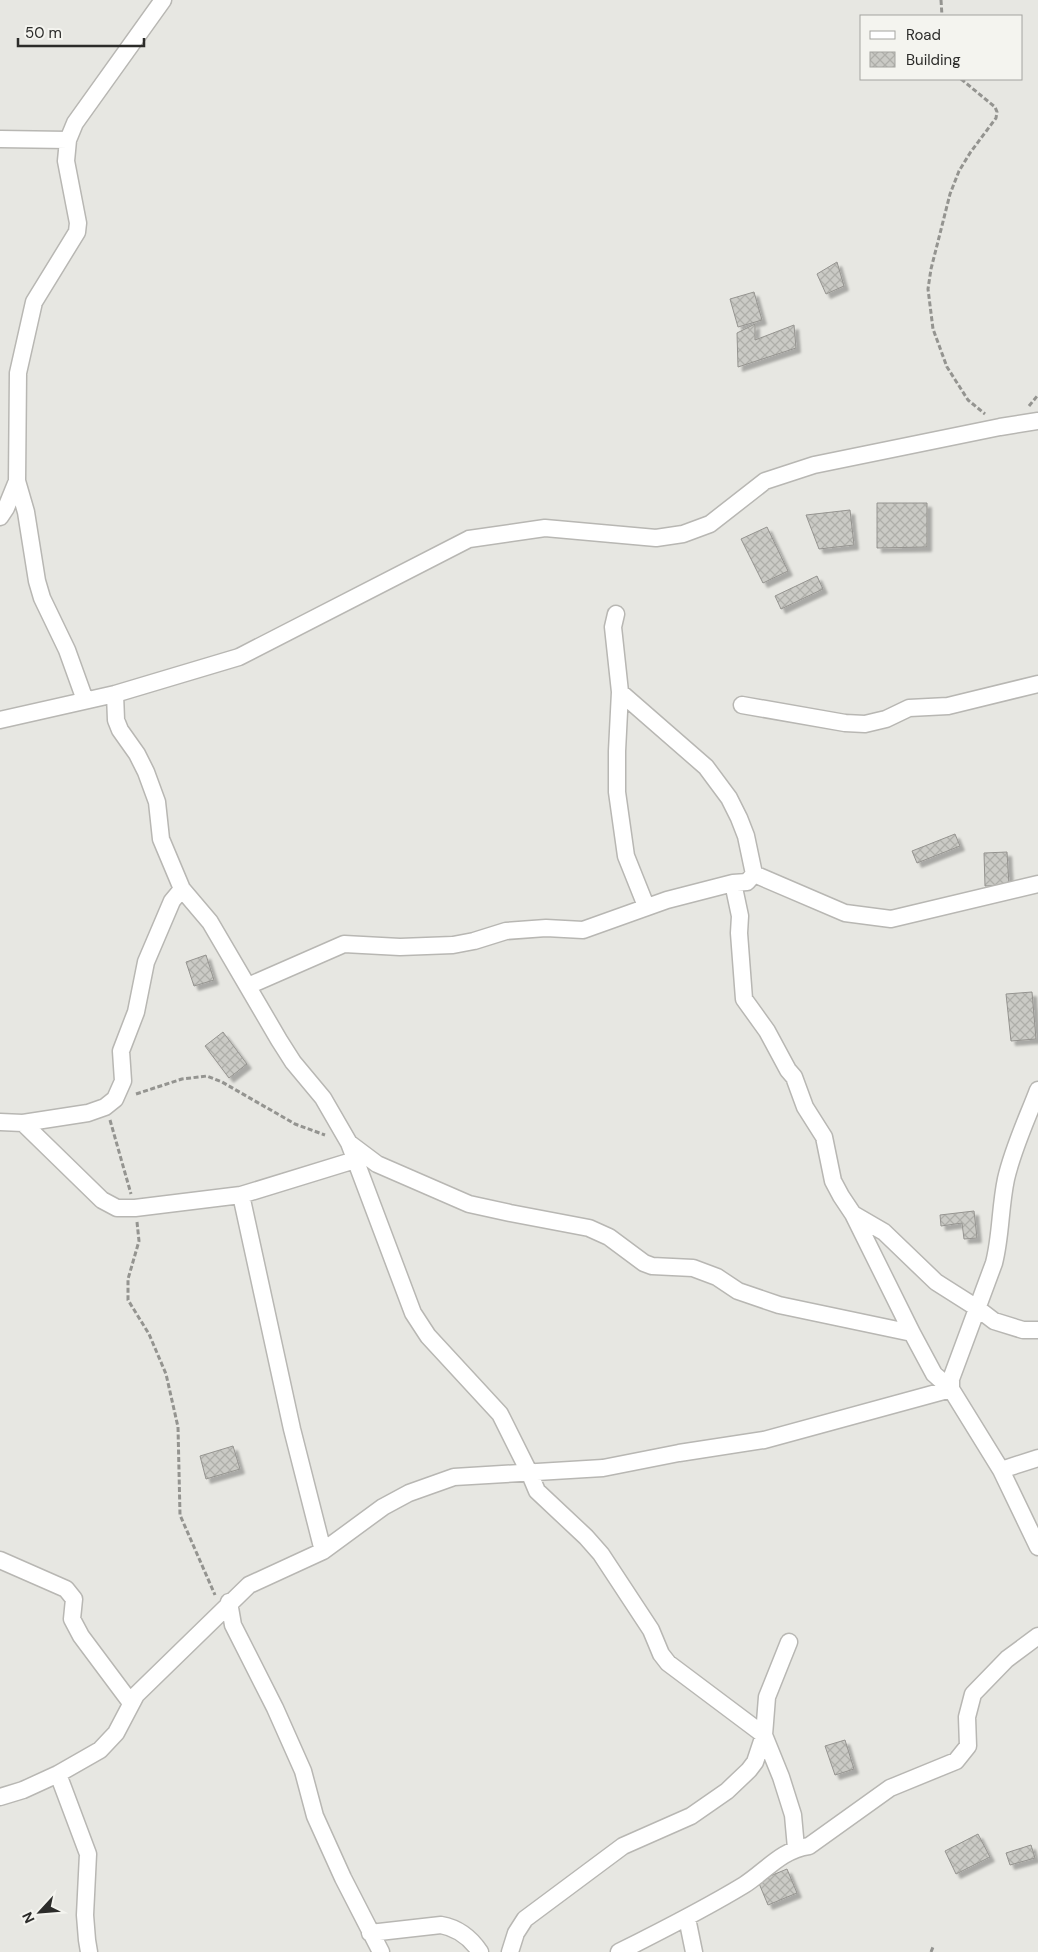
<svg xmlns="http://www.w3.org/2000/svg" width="1038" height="1952" font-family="'DM Sans',sans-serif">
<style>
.building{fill:url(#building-cross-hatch);stroke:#959490;filter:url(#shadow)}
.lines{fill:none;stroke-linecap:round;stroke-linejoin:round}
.minor-casing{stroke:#b8b7b3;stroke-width:19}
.path{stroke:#949490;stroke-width:3;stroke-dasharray:5 2.5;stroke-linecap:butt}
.minor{stroke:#fff;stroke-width:16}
</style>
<defs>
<pattern id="building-cross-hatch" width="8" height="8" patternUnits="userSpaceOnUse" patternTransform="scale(1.25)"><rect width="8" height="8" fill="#cacac5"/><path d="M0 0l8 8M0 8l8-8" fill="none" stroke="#aeaea9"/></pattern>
<filter id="shadow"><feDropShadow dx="4.5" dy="4.5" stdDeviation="1" flood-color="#0004"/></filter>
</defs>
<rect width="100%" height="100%" fill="#e7e7e2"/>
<path class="building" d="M837,262l7,24 -18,8 -9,-20z
M754,292l8,28 -24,7 -8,-28z
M755,324v16l39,-15 2,23 -58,19 -1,-34z
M877,503h50v44l-50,1z
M850,510l4,35 -35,4 -13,-34z
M767,527l21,44 -25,12 -22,-44z
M817,576l6,13 -42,20 -6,-13z
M955,834l5,12 -43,17 -5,-12z
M1007,852l2,33 -24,1 -1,-33z
M206,955l8,25 -20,6 -8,-24z
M1032,992l4,47 -25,2 -5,-47z
M223,1032l24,32 -18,14 -24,-32z
M974,1211l3,27 -13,1 -2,-16 -21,3 -1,-11z
M233,1446l7,23 -34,10 -6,-23z
M845,1740l9,29 -19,6 -10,-29z
M978,1834l12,23 -34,17 -11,-23z
M1031,1845l4,13 -25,7 -4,-12z
M787,1869l10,24 -29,12 -10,-24z"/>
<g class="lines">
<g class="minor-casing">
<path id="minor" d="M0,139l68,1
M17,481l9,31 11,69 5,17 25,52 18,50
M0,517l6,-9 11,-27 1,-108 16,-71 43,-70 1,-9 -12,-62 2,-21 7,-17 88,-123
M616,614l-3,13 7,65 -3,59v41l9,64 20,50
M115,694l1,26 4,10 17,24 9,18 11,30 4,37 21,50 28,33 69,118 14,22 30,36 26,45 64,170 15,23 72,78 29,58 8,19 49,46 15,17 50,76 10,24 7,9 96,72 17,42 12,38 3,33
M742,705l103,18 20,1 21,-5 23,-11 39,-2 90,-22
M0,720l115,-26 124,-37 230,-118 76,-11 111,10 27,-4 27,-10 55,-43 49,-16 186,-38 38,-6
M754,874l91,39 46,6 147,-35
M733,883l7,33 -1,17 5,66 23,32 21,39 6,7 11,30 19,30 9,44 8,15 12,18 31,18 52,50 41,26 17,13 29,9h15
M248,986l96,-42 56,3 53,-2 21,-4 32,-10 40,-3 37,2 84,-30 66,-17 14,-1 7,-8 -8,-38 -7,-18 -10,-20 -23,-31 -86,-75
M1038,1090c-11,29 -25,58 -32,89 -6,28 -5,57 -12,84l-43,116v10l50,81 37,77
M0,1122l23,1 65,-10 17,-6 10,-8 8,-18 -2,-30 15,-39 10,-50 26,-61 10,-12
M23,1123l79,77 15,8h18l106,-13 114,-35
M349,1143l28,21 92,40 41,9 79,15 20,9 35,26 8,3 41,2 24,9 21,14 41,14 133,28 22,41 17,15
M241,1195l51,234 31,122
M853,1214l59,119
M1001,1470l37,-12
M0,1560l66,29 8,10 -2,20 9,17 50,67
M229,1602l4,23 42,83 28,63 12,45 28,62 38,74
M58,1774l30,80 -3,61 2,25 2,12
M0,1797l23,-7 35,-16 42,-24 16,-17 20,-38 113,-110 74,-34 60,-44 26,-14 45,-16 149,-9 76,-15 85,-13 187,-51
M687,1918l7,34
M370,1933l71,-8c17,3 29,12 39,27
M510,1952l6,-19 9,-14 98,-73 68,-30 36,-25 22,-21 6,-8 9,-27 3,-38 22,-55
M619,1952c42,-21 84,-42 125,-67 22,-14 37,-35 65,-39l81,-58 66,-27 12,-15 -1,-29 6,-23 34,-35 31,-23"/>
</g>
<path class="path" d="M941,0l1,16
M961,79l34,28 2,5 -1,6 -26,35 -11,18 -9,23 -19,75 -3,20 5,40 14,38 21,33 17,14
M1029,406l9,-11
M136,1094l46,-15 25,-3 15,6 73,42 30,11
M110,1120l21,74
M137,1222l2,19 -11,38v21l21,34 17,40 12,53 2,88 35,80
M931,1952l2,-5"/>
<use href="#minor" class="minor"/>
</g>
<rect x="860" y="15" width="162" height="65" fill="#f4f4ef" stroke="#a4a4a0"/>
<rect x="870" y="31" width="25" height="8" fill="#ffffff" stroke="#a4a4a0"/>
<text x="906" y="40" font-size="15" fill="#2c2c2a">Road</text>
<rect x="870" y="52" width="25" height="15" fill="url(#building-cross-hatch)" stroke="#a4a4a0"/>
<text x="906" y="65" font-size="15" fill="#2c2c2a">Building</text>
<g transform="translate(40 1912) rotate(244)" stroke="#f4f4ef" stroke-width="4" paint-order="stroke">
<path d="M0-4L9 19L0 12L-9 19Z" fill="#2c2c2a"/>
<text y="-8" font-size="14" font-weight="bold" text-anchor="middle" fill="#2c2c2a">N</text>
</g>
<path d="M18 38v8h126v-8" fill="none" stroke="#2c2c2a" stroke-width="2.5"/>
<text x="25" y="38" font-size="15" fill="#2c2c2a" stroke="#f4f4ef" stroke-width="4" paint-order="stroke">50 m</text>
</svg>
